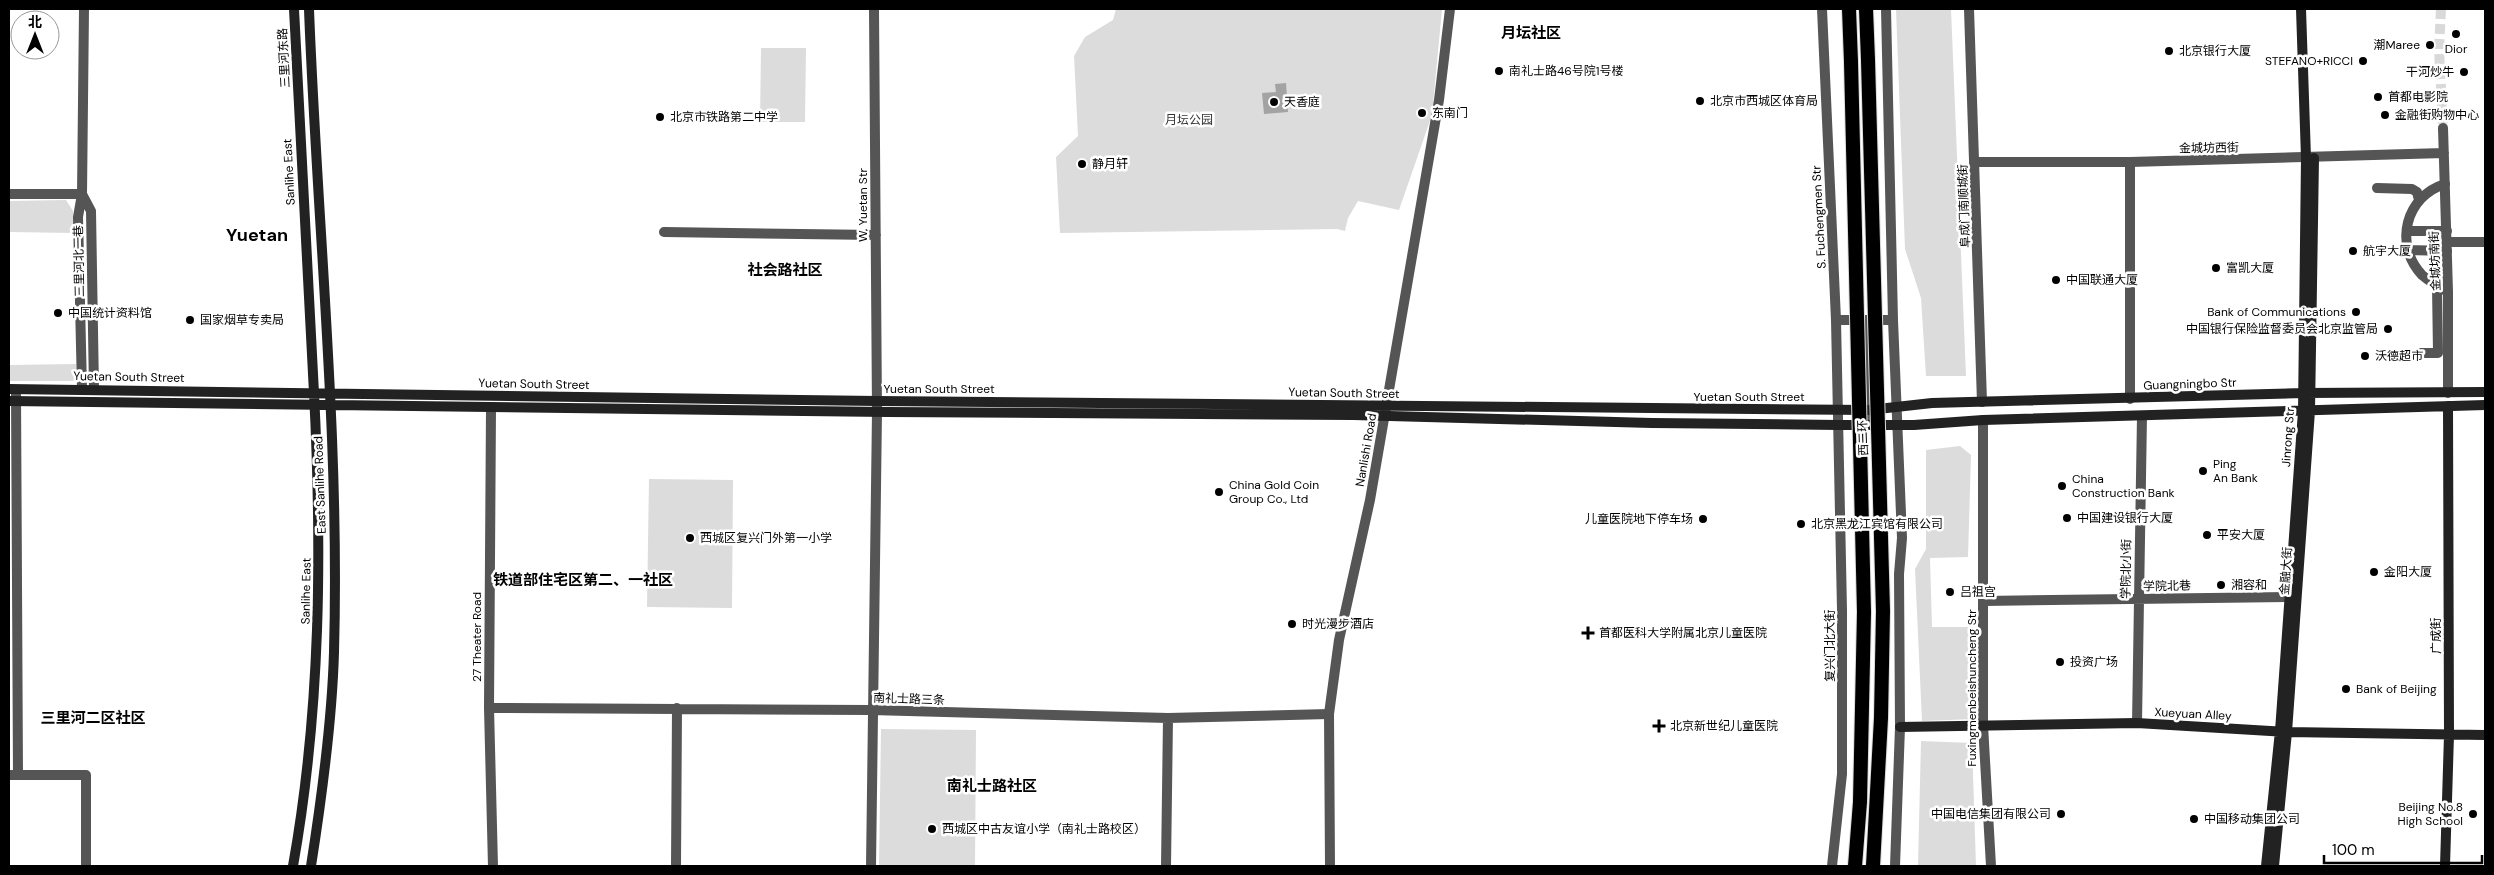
<svg xmlns="http://www.w3.org/2000/svg" width="2494" height="875" font-family="'DM Sans','Noto Sans SC',sans-serif">
<style>
.green{fill:#dcdcdc}
.water{fill:#a3a3a3}
.lines{fill:none;stroke-linecap:round;stroke-linejoin:round}
.tertiary-tunnel{stroke:#d9d9d9;stroke-width:10;stroke-dasharray:10 5;stroke-linecap:butt}
.trunk-casing{stroke:#dbdbdb;stroke-width:16}
.minor{stroke:#555;stroke-width:10}
.tertiary{stroke:#555;stroke-width:10}
.secondary{stroke:#222;stroke-width:10}
.trunk{stroke:#000;stroke-width:14}
.trunk-bridge-casing{stroke:#dbdbdb;stroke-width:16;stroke-linecap:butt}
.trunk-bridge{stroke:#000;stroke-width:14}
.poi-dot{fill:#000;stroke:#fff;stroke-width:2}
.labels{text-anchor:middle;dominant-baseline:central;stroke-width:5;stroke-linejoin:round;paint-order:stroke}
.poi-label{font-size:12px;fill:#000;stroke:#fff;text-anchor:start}
.street-label{font-size:12px;fill:#000;stroke:#fff}
.park-label{font-size:12px;fill:#333;stroke:#fff}
.quarter-label{font-size:15px;font-weight:bold;fill:#000;stroke:#fff}
.district-label{font-size:18px;font-weight:bold;fill:#000;stroke:#fff}
</style>
<rect width="100%" height="100%" fill="#fff"/>
<path class="green" d="M1116,9h326l-10,106 -33,95 -41,-9 -10,17 -3,13 -8,-2 -277,4 -4,-76 22,-21 -4,-80 11,-19 28,-17z
M1896,9h55l15,367h-40l-5,-78 -16,-49z
M761,48h45l-1,74h-45z
M66,200l7,11 1,22 -65,-1v-31z
M76,364l1,17h-68v-16z
M1960,446l11,9 -3,102 -38,1 2,69h38l5,92 -53,2 -7,-152 11,-20v-99z
M649,479l84,1 -1,128 -85,-1z
M881,729l95,1 -1,136h-96z
M1921,741l51,2 4,123h-58z"/>
<path class="water" d="M1286,83l2,29 -24,2 -2,-21 14,-1 -1,-8z"/>
<g class="lines">
<path class="tertiary-tunnel" d="M2441,9l-2,40 4,79"/>
<g class="trunk-casing">
<path id="trunk" d="M1849,9l2,53
M1866,9l2,51
M1855,866l5,-64 4,-190
M1873,866l8,-148 2,-107"/>
</g>
<path class="minor" d="M2130,162v237
M2445,184c-39,12 -52,60 -23,91 8,7 17,12 26,17
M2377,188l35,1 5,3 2,8
M9,194h73
M82,194l9,17 3,178
M2407,231h40
M664,232l212,3
M2408,250l39,1
M2418,353h20l-1,-67
M82,389l-4,-172 4,-23 2,-185
M491,408l-2,300 4,158
M1984,601l306,-4
M489,708l382,2 297,8 161,-4
M2137,723l5,-307
M9,775h9l-2,-383
M18,775h68v91
M676,866l1,-158
M871,866l6,-454 -3,-403
M1166,866l2,-148"/>
<path class="tertiary" d="M1822,9l14,311 6,290v164l-10,92
M1886,9l7,311 9,218 -3,36 1,153 -5,139
M1969,9l13,393
M2443,128l5,164v101
M1975,162h155l314,-9
M2447,242h38
M1836,320h57
M1865,320l4,105
M1983,420v305l8,141
M1330,866l-1,-152 10,-74 31,-140 69,-400 11,-91"/>
<path class="secondary" d="M309,9c8,214 31,428 25,643 -2,71 -12,144 -23,214
M9,389l868,12 992,9 63,-7 371,-10 182,-1
M9,401l878,11 466,3 299,8 187,2h75l69,-5 502,-15
M1900,727l237,-4 150,9 198,3
M293,866c28,-157 29,-315 21,-473 -6,-128 -14,-256 -20,-384
M2266,866l14,-135 23,-320 3,-253 -5,-149
M2274,866l13,-134 23,-321 4,-253
M2445,866l4,-131 -1,-329"/>
<use href="#trunk" class="trunk"/>
<g class="trunk-bridge-casing">
<path id="trunk-bridge" d="M1868,60l15,551
M1851,62l13,550"/>
</g>
<use href="#trunk-bridge" class="trunk-bridge"/>
</g>
<g class="poi-dot">
<circle cx="2456" cy="34" r="5"/>
<circle cx="2430" cy="45" r="5"/>
<circle cx="2169" cy="51" r="5"/>
<circle cx="2363" cy="61" r="5"/>
<circle cx="1499" cy="71" r="5"/>
<circle cx="2464" cy="72" r="5"/>
<circle cx="2378" cy="97" r="5"/>
<circle cx="1700" cy="101" r="5"/>
<circle cx="1274" cy="102" r="5"/>
<circle cx="1422" cy="113" r="5"/>
<circle cx="2385" cy="115" r="5"/>
<circle cx="660" cy="117" r="5"/>
<circle cx="1082" cy="164" r="5"/>
<circle cx="2353" cy="251" r="5"/>
<circle cx="2216" cy="268" r="5"/>
<circle cx="2056" cy="280" r="5"/>
<circle cx="2356" cy="312" r="5"/>
<circle cx="58" cy="313" r="5"/>
<circle cx="190" cy="320" r="5"/>
<circle cx="2388" cy="329" r="5"/>
<circle cx="2365" cy="356" r="5"/>
<circle cx="2203" cy="471" r="5"/>
<circle cx="2062" cy="486" r="5"/>
<circle cx="1219" cy="492" r="5"/>
<circle cx="2067" cy="518" r="5"/>
<circle cx="1703" cy="519" r="5"/>
<circle cx="1801" cy="524" r="5"/>
<circle cx="2207" cy="535" r="5"/>
<circle cx="690" cy="538" r="5"/>
<circle cx="2374" cy="572" r="5"/>
<circle cx="2221" cy="585" r="5"/>
<circle cx="1950" cy="592" r="5"/>
<circle cx="1292" cy="624" r="5"/>
<path d="M1585.5 625.5h5v5h5v5h-5v5h-5v-5h-5v-5h5z"/>
<circle cx="2060" cy="662" r="5"/>
<circle cx="2346" cy="689" r="5"/>
<path d="M1656.5 718.5h5v5h5v5h-5v5h-5v-5h-5v-5h5z"/>
<circle cx="2061" cy="814" r="5"/>
<circle cx="2473" cy="814" r="5"/>
<circle cx="2194" cy="819" r="5"/>
<circle cx="932" cy="829" r="5"/>
</g>
<g class="labels">
<g class="poi-label">
<text x="2420" y="45" text-anchor="end">潮Maree</text>
<text x="2456" y="49" text-anchor="middle">Dior</text>
<text x="2179" y="51">北京银行大厦</text>
<text x="2353" y="61" text-anchor="end">STEFANO+RICCI</text>
<text x="1509" y="71">南礼士路46号院1号楼</text>
<text x="2454" y="72" text-anchor="end">干河炒牛</text>
<text x="2388" y="97">首都电影院</text>
<text x="1710" y="101">北京市西城区体育局</text>
<text x="1284" y="102">天香庭</text>
<text x="1432" y="113">东南门</text>
<text x="2395" y="115">金融街购物中心</text>
<text x="670" y="117">北京市铁路第二中学</text>
<text x="1092" y="164">静月轩</text>
<text x="2363" y="251">航宇大厦</text>
<text x="2226" y="268">富凯大厦</text>
<text x="2066" y="280">中国联通大厦</text>
<text x="2346" y="312" text-anchor="end">Bank of Communications</text>
<text x="68" y="313">中国统计资料馆</text>
<text x="200" y="320">国家烟草专卖局</text>
<text x="2378" y="329" text-anchor="end">中国银行保险监督委员会北京监管局</text>
<text x="2375" y="356">沃德超市</text>
<text x="2213" y="464">Ping<tspan x="2213" dy="14">An Bank</tspan></text>
<text x="2072" y="479">China<tspan x="2072" dy="14">Construction Bank</tspan></text>
<text x="1229" y="485">China Gold Coin<tspan x="1229" dy="14">Group Co., Ltd</tspan></text>
<text x="2077" y="518">中国建设银行大厦</text>
<text x="1693" y="519" text-anchor="end">儿童医院地下停车场</text>
<text x="1811" y="524">北京黑龙江宾馆有限公司</text>
<text x="2217" y="535">平安大厦</text>
<text x="700" y="538">西城区复兴门外第一小学</text>
<text x="2384" y="572">金阳大厦</text>
<text x="2231" y="585">湘容和</text>
<text x="1960" y="592">吕祖宫</text>
<text x="1302" y="624">时光漫步酒店</text>
<text x="1599" y="633">首都医科大学附属北京儿童医院</text>
<text x="2070" y="662">投资广场</text>
<text x="2356" y="689">Bank of Beijing</text>
<text x="1670" y="726">北京新世纪儿童医院</text>
<text x="2463" y="807" text-anchor="end">Beijing No.8<tspan x="2463" dy="14">High School</tspan></text>
<text x="2051" y="814" text-anchor="end">中国电信集团有限公司</text>
<text x="2204" y="819">中国移动集团公司</text>
<text x="942" y="829">西城区中古友谊小学（南礼士路校区）</text>
</g>
<g class="street-label">
<text transform="translate(284 58) rotate(-93)">三里河东路</text>
<text transform="translate(2209 148) rotate(-1)">金城坊西街</text>
<text transform="translate(289 172) rotate(-93)">Sanlihe East</text>
<text transform="translate(863 205) rotate(-90)">W. Yuetan Str</text>
<text transform="translate(1964 206) rotate(-92)">阜成门南顺城街</text>
<text transform="translate(1819 217) rotate(-93)">S. Fuchengmen Str</text>
<text transform="translate(79 261) rotate(-91)">三里河北一巷</text>
<text transform="translate(2435 261) rotate(-92)">金城坊南街</text>
<text transform="translate(129 377) rotate(1)">Yuetan South Street</text>
<text transform="translate(534 384) rotate(1)">Yuetan South Street</text>
<text transform="translate(2190 384) rotate(-2)">Guangningbo Str</text>
<text x="939" y="389">Yuetan South Street</text>
<text transform="translate(1344 393) rotate(1)">Yuetan South Street</text>
<text x="1749" y="397">Yuetan South Street</text>
<text transform="translate(2288 437) rotate(-86)">Jinrong Str</text>
<text transform="translate(1863 438) rotate(-92)">西二环</text>
<text transform="translate(1366 450) rotate(-80)">Nanlishi Road</text>
<text transform="translate(320 485) rotate(-92)">East Sanlihe Road</text>
<text transform="translate(2126 569) rotate(-89)">学院北小街</text>
<text transform="translate(2286 571) rotate(-86)">金融大街</text>
<text transform="translate(2167 586) rotate(-1)">学院北巷</text>
<text transform="translate(306 591) rotate(-89)">Sanlihe East</text>
<text transform="translate(2436 636) rotate(-90)">广成街</text>
<text transform="translate(477 637) rotate(-90)">27 Theater Road</text>
<text transform="translate(1830 646) rotate(-90)">复兴门北大街</text>
<text transform="translate(1972 688) rotate(-90)">Fuxingmenbeishuncheng Str</text>
<text transform="translate(909 699) rotate(2)">南礼士路三条</text>
<text transform="translate(2193 714) rotate(3)">Xueyuan Alley</text>
</g>
<g class="park-label">
<text x="1189" y="120">月坛公园</text>
</g>
<g class="quarter-label">
<text x="1531" y="33">月坛社区</text>
<text x="785" y="270">社会路社区</text>
<text x="583" y="580">铁道部住宅区第二、一社区</text>
<text x="93" y="718">三里河二区社区</text>
<text x="992" y="786">南礼士路社区</text>
</g>
<g class="district-label">
<text x="257" y="235">Yuetan</text>
</g>
</g>
<rect width="2494" height="875" fill="none" stroke="#000000" stroke-width="20"/>
<g transform="translate(35 35)"><circle r="24" fill="#ffffff" stroke="#999999"/>
<path d="M0-4L9 19L0 12L-9 19Z" fill="#000000"/>
<text y="-8" font-size="14" font-weight="bold" text-anchor="middle" fill="#000000">北</text>
</g>
<path d="M2324 855v8h158v-8" fill="none" stroke="#000000" stroke-width="2.5"/>
<text x="2332" y="855" font-size="15" fill="#000000" stroke="#ffffff" stroke-width="4" paint-order="stroke">100 m</text>
</svg>
